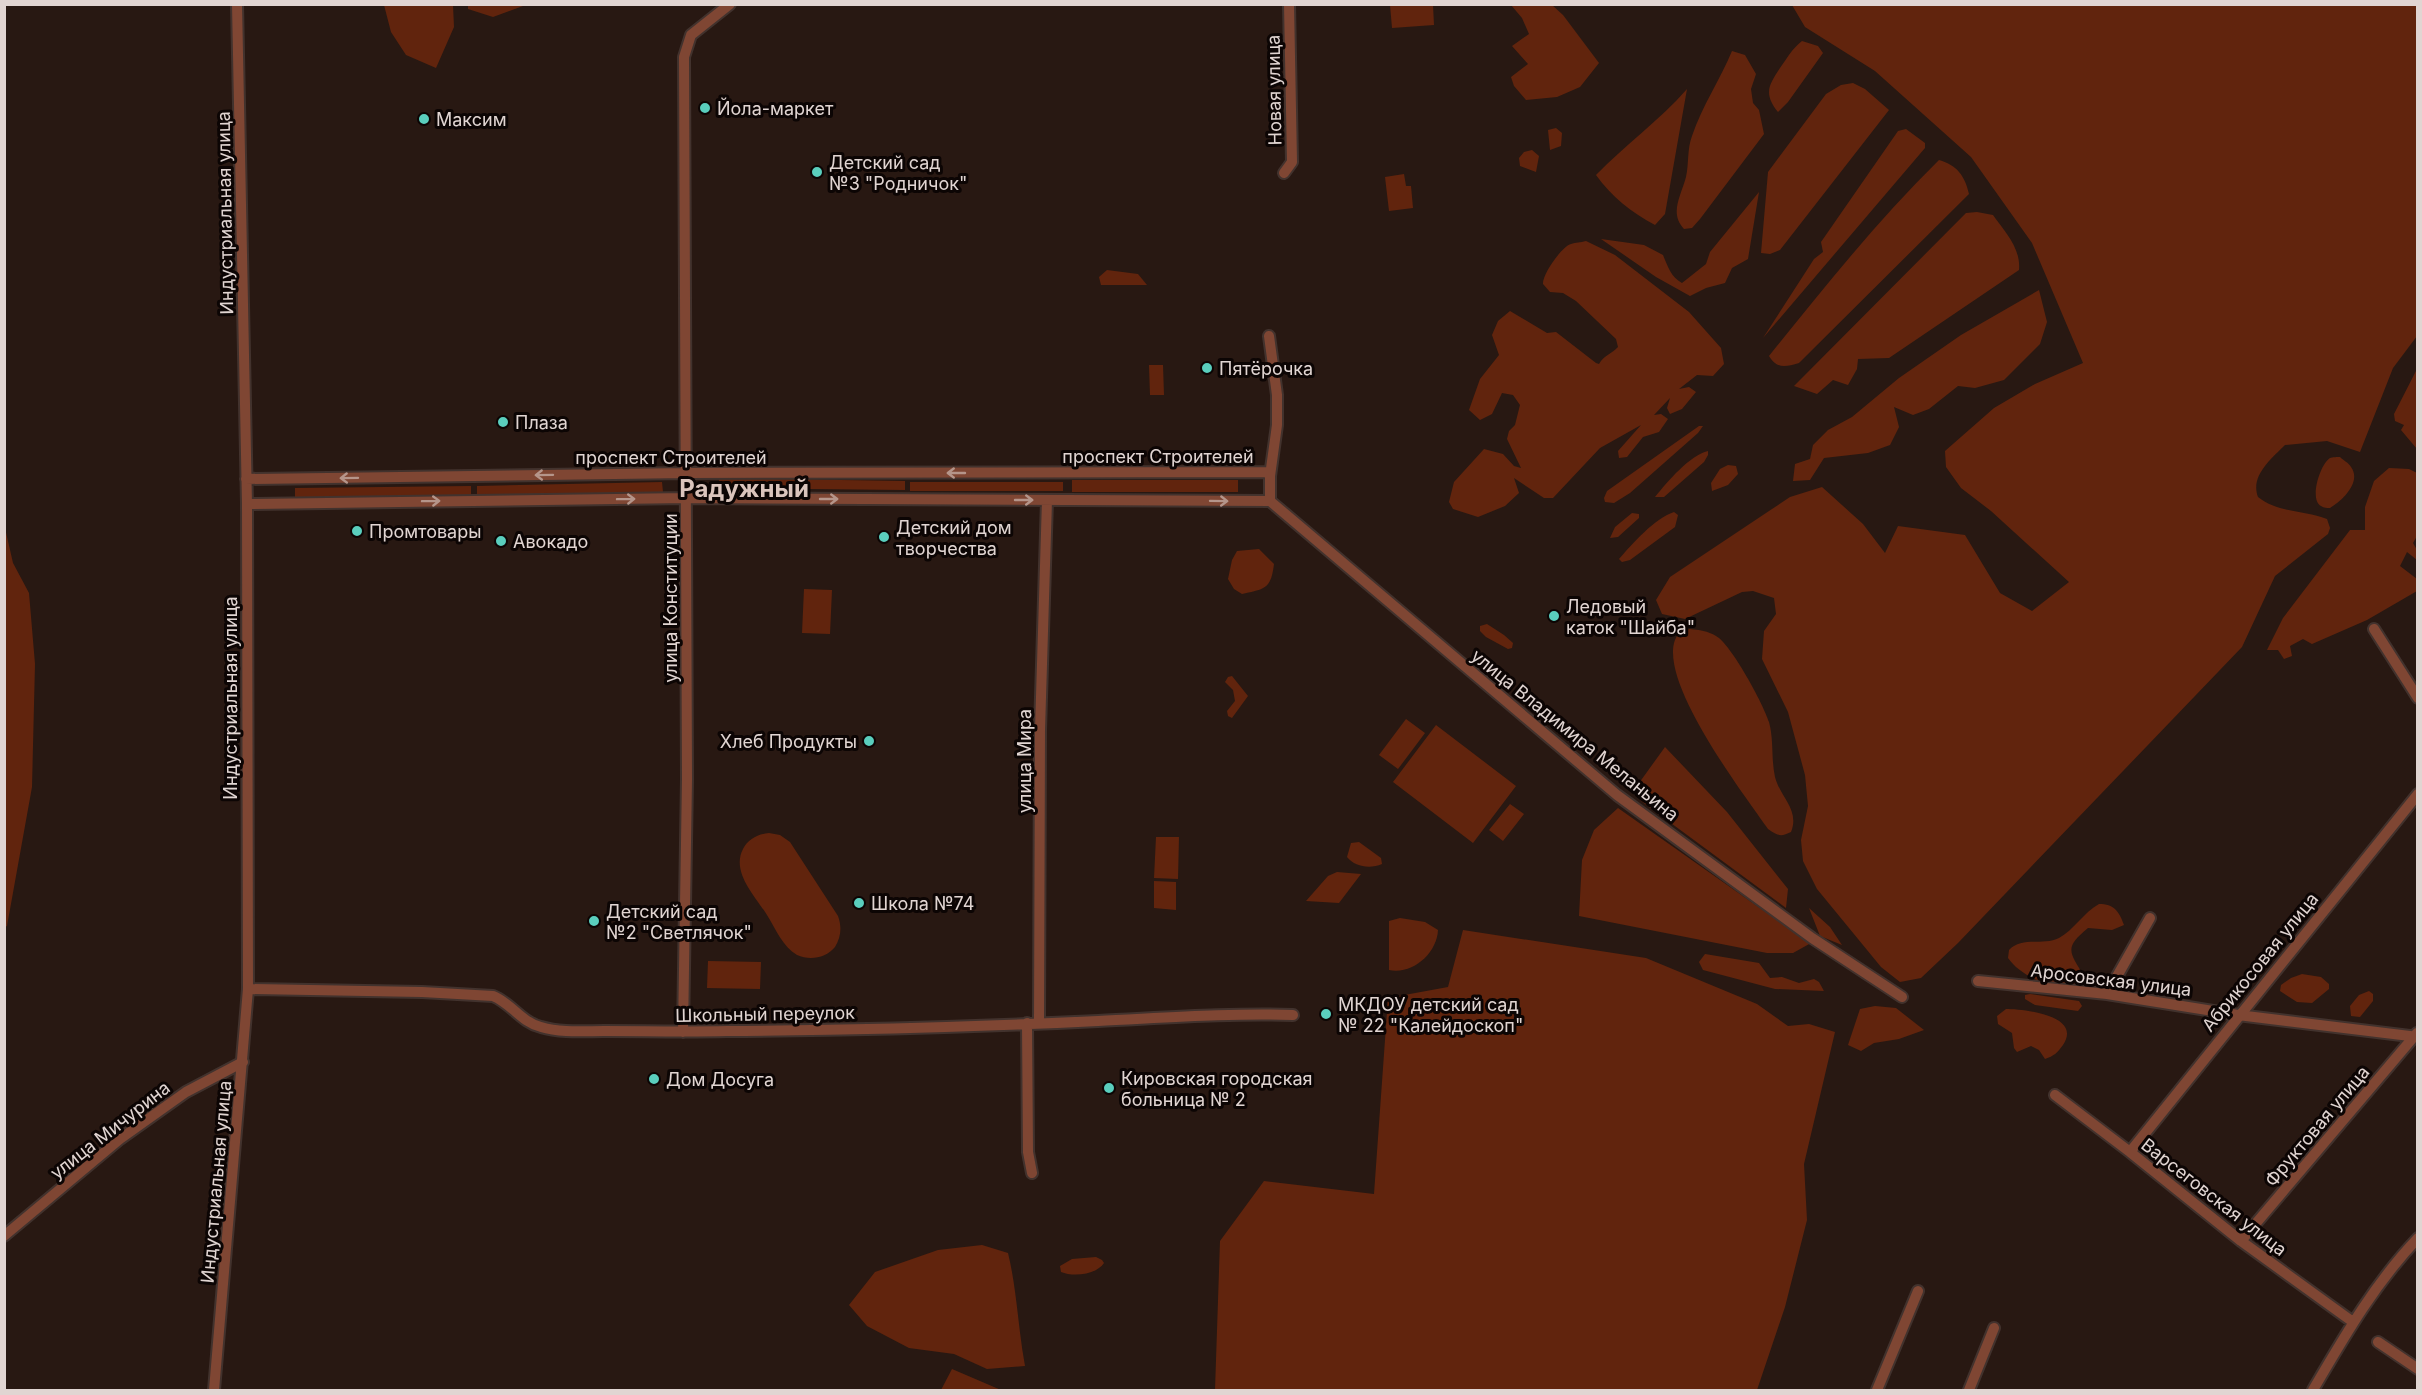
<svg xmlns="http://www.w3.org/2000/svg" width="2422" height="1395" font-family="Inter,sans-serif">
<style>
.green{fill:#61240d}
.lines{fill:none;stroke-linecap:round;stroke-linejoin:round}
.minor-casing{stroke:#42322d;stroke-width:14}
.minor{stroke:#7f4633;stroke-width:10}
.oneway{stroke:#b5958a}
.poi-dot{fill:#5acebd;stroke:#0c0504;stroke-width:2}
.labels{text-anchor:middle;dominant-baseline:central;stroke-width:6;stroke-linejoin:round;paint-order:stroke}
.street-label{font-size:18px;fill:#e1d5d2;stroke:#0c0504}
.poi-label{font-size:18px;fill:#e1d5d2;stroke:#0c0504;text-anchor:start}
.district-label{font-size:24px;font-weight:bold;fill:#dac4bc;stroke:#0c0504}
</style>
<rect width="100%" height="100%" fill="#281812"/>
<path class="green" d="M384,5h69l1,22 -18,41 -30,-13 -15,-23z
M468,5l55,-1v2l-30,11 -25,-8z
M1390,5h43l1,20 -42,3z
M1511,5h41l11,10 36,48 -19,24 -23,10 -31,3 -12,-14 -3,-9 17,-13 -16,-18 17,-12 -7,-16z
M1792,5h625v331l-24,32 -33,84 -33,-11 -42,4c-14,14 -35,31 -27,52 20,16 46,13 69,22l3,9 -2,6 -53,42 -33,71 -284,296 -37,35 -21,4 -19,-15 -64,-78 -14,-28 -2,-21 7,-34 -3,-31 -17,-63 -26,-53 2,-28 12,-17 -2,-16 -21,-7 -11,1 -57,27 -23,-5 -6,-14 14,-23 120,-80 32,-10 41,37 22,29 13,-27 67,9 35,58 32,18 37,-29 -78,-71 -30,-23 -15,-21 -1,-16 49,-43 41,-24 48,-21 -51,-120 -61,-86 -96,-86 -70,-44z
M1802,41l16,5 5,7 -35,49 -10,10c-15,-19 -9,-27 2,-44 8,-11 11,-18 22,-27z
M1732,51l13,4 11,19 -5,15 2,14 6,7 5,24 -64,85 -8,9 -8,1c-15,-16 -3,-33 2,-52 3,-13 1,-28 6,-41 10,-30 28,-56 40,-85z
M1853,83l12,6 24,21 -109,140 -10,4 -9,-1 7,-81 58,-78 15,-9z
M1687,89l-22,125 -10,11c-23,-12 -44,-29 -59,-50 29,-30 63,-54 91,-86z
M1556,128l6,5 -1,13 -11,4 -2,-20z
M1906,129l19,14v5l-162,190 51,-79 9,-7 -2,-10 77,-111z
M1532,150l7,6 -3,16 -16,-6 -1,-8 5,-6z
M1939,160c18,5 26,16 30,34l-170,169c-14,4 -22,6 -30,-7 54,-67 108,-135 170,-196z
M1404,174l2,12h5l2,22 -24,3 -4,-34z
M1759,192l-11,67 -16,9 -7,15 -19,5 -16,8 -34,-19 -55,-38 43,6 19,10c5,12 8,22 19,28l24,-19 4,-12z
M1977,212l16,3c12,17 28,33 26,55l-130,88 -31,1 -1,10 -9,16 -15,-5 -16,14 -23,-8 172,-173z
M1586,241l29,14 74,57 32,36 3,16 -11,12 -16,-1 -18,14 10,-2 7,5 -14,17 -12,5 -3,-6 3,-10 -16,17 7,-1 7,5 -9,13 -16,5 -16,20 -8,1 -1,-7 23,-26 -41,23 -47,50h-9l-30,-20 5,15 -14,13 -27,11 -25,-8 -4,-7 5,-20 30,-33 19,5 11,12 7,2 -14,-29 2,-8 6,-6 5,-20 -7,-10 -11,-2 -10,21 -12,6 -11,-10 11,-31 19,-24 -7,-20 6,-14 12,-10 37,22 9,-1 40,31 3,1c5,-9 13,-10 19,-17l-2,-8 -40,-38 -13,-8 -13,-1 -7,-8c-1,-9 19,-38 28,-40 5,-2 9,-1 15,-3z
M1107,270l31,4 9,11h-46l-2,-8z
M2039,290l8,32 -7,22 -36,36 -29,8 -17,-2 -29,23 -16,6 -19,-8 5,20 -9,18 -22,8 -44,5 -14,22 -17,1 2,-17 15,-5 3,-14 15,-15 24,-13 47,-39 62,-43z
M1149,365h14l1,30h-14z
M2417,369v80l-16,-19 3,-5 -9,-4 -1,-7z
M1699,426h4l-5,7 -68,60 -16,10 -9,-1 -1,-4 3,-7z
M1708,451v4l-4,7 -40,35h-9c12,-15 35,-42 53,-46z
M2340,457c3,3 9,6 11,10 11,15 -9,34 -21,41 -3,0 -6,0 -9,-2 -12,-6 -1,-42 9,-48 2,-1 8,-1 10,-1z
M1728,465l8,1 2,8 -10,11 -16,6 -1,-8 9,-14z
M2389,468l20,1 8,4v63l-4,7 4,7v10l-10,-8 -7,14 17,13v12l-50,29 -55,24 -9,-5 -13,7 2,10 -8,3 -6,-9h-11l16,-32 67,-88h15v-23l9,-26z
M719,478l186,3v9l-186,-2z
M1238,480v12h-166v-12z
M662,482l1,10 -186,4v-10z
M910,482h153v9h-153z
M471,486v10l-176,2v-10z
M1674,512l4,3 -3,12 -45,33 -8,2 -3,-3c14,-16 35,-40 55,-47z
M1632,513l7,1v4l-21,19 -8,1 5,-11z
M5,528l8,35 16,30 6,71 -3,123 -25,139 -2,1z
M1259,549l15,15c-3,25 -9,25 -32,30l-8,-5 -6,-10 4,-19 5,-9z
M804,589l28,1 -2,44 -28,-1z
M1487,624l17,11 9,8 -1,5 -4,1 -22,-12 -6,-6v-5z
M1690,629c9,1 18,2 26,7 15,8 48,69 53,86 5,18 2,37 6,55 5,20 25,33 16,55 -10,5 -13,4 -23,-3 -22,-32 -124,-164 -87,-198z
M1232,676l16,20 -16,22 -4,-2 -1,-5 8,-10 -2,-11 -8,-8 3,-5z
M1406,719l19,14 -27,36 -19,-14z
M1436,725l80,61 -43,57 -80,-61z
M1665,747l62,65 61,77 -2,19 -145,-107 -7,-11z
M1510,804l14,10 -21,27 -14,-11z
M1618,808l170,120 23,15 -18,10h-26l-188,-37 3,-56 12,-30z
M769,833l11,2 10,7 48,74c4,11 3,21 -3,31 -9,11 -25,14 -38,8 -14,-8 -22,-27 -30,-40 -12,-19 -36,-43 -24,-66 5,-10 15,-15 26,-16z
M1156,837h23l-1,42 -24,-1z
M1359,842l22,16 1,6c-12,5 -27,3 -35,-7l4,-14z
M1337,872l24,2 -22,29 -33,-2 22,-25z
M1154,881l22,1v28l-22,-2z
M2099,904c15,0 20,7 25,21l-12,5 -24,-2c-24,20 -19,23 -4,48l-4,9c-24,6 -58,-7 -72,-27l1,-8c13,-14 35,-4 50,-12 15,-8 25,-26 40,-34z
M1809,908l21,19 12,18 -22,-9z
M1400,918l25,4 13,8c-1,23 -25,45 -49,40v-49z
M1463,930l183,28 111,46 31,22 21,-2 26,8 -31,132 3,56 -22,87 -28,83h-542l5,-149 44,-60 110,13 14,-196 60,-11z
M1705,954l54,9 11,15 12,-1 17,6 15,-4 5,3 5,9 -49,-2 -72,-19 -4,-8z
M708,961l53,1 -1,27 -53,-1z
M2302,974l19,3 8,7v5l-17,14 -15,-1 -17,-11 1,-6 10,-7z
M2369,991l4,3v7l-13,16 -9,-1 -1,-10 9,-11z
M2030,994l49,7 3,5 -4,5 -43,-6 -10,-6v-4z
M1875,1006l21,2 28,22 -25,9 -25,4 -13,8 -13,-6 12,-36z
M2006,1009c17,0 77,6 57,36 -6,8 -9,11 -18,14l-6,-9 -8,-4 -14,6 -3,-4 -2,-15 -14,-9 -1,-8z
M982,1245l26,8c9,37 10,75 17,113l-38,3 -33,-15 -45,-6 -42,-22 -18,-21 26,-33 63,-22z
M1096,1257l6,3 2,3c-8,12 -31,14 -43,9l-1,-6 12,-7z
M952,1369l49,21h-60z"/>
<g class="lines">
<g class="minor-casing">
<path id="minor" d="M1284,173l8,-11 -3,-158
M1269,336l8,59v30l-7,51
M246,479l440,-6 581,-1 3,4v25
M1270,501l347,294 195,143 90,59
M247,504l440,-6 583,3
M2374,629l44,69
M1978,981l129,13 131,21 180,22
M248,989l174,3 71,4c18,7 28,26 48,31 20,6 43,4 63,4 41,0 82,1 123,0 123,-1 248,-4 371,-10 65,-3 130,-8 195,-6
M2107,994l43,-76
M1027,1023l1,129 4,21
M1039,1023l1,-293 7,-230
M683,1032l4,-253 -3,-722 7,-22 39,-31
M2055,1095l75,57 111,89 112,81
M2130,1152l288,-358
M4,1236l116,-97 66,-47 57,-30
M2241,1241l176,-208
M2378,1342l40,27
M214,1390l34,-401 -1,-485 -10,-500
M1877,1390l41,-99
M1969,1390l25,-62
M2313,1390c31,-53 62,-107 105,-152"/>
</g>
<use href="#minor" class="minor"/>
</g>
<defs><path id="oneway-shaft" d="M-6 0H5M1.5-3L5.5 0L1.5 3" fill="none" stroke-width="1.6" stroke-linecap="round" stroke-linejoin="round" transform="scale(1.5)"/></defs>
<g class="oneway">
<use href="#oneway-shaft" transform="translate(956 473) rotate(180)"/>
<use href="#oneway-shaft" transform="translate(544 475) rotate(179)"/>
<use href="#oneway-shaft" transform="translate(349 478) rotate(179)"/>
<use href="#oneway-shaft" transform="translate(626 499) rotate(-1)"/>
<use href="#oneway-shaft" transform="translate(829 499)"/>
<use href="#oneway-shaft" transform="translate(1024 500)"/>
<use href="#oneway-shaft" transform="translate(431 501) rotate(-1)"/>
<use href="#oneway-shaft" transform="translate(1219 501) rotate(1)"/>
</g>
<g class="poi-dot">
<circle cx="705" cy="108" r="6"/>
<circle cx="424" cy="119" r="6"/>
<circle cx="817" cy="172" r="6"/>
<circle cx="1207" cy="368" r="6"/>
<circle cx="503" cy="422" r="6"/>
<circle cx="357" cy="531" r="6"/>
<circle cx="884" cy="537" r="6"/>
<circle cx="501" cy="541" r="6"/>
<circle cx="1554" cy="616" r="6"/>
<circle cx="869" cy="741" r="6"/>
<circle cx="859" cy="903" r="6"/>
<circle cx="594" cy="921" r="6"/>
<circle cx="1326" cy="1014" r="6"/>
<circle cx="654" cy="1079" r="6"/>
<circle cx="1109" cy="1088" r="6"/>
</g>
<g class="labels">
<g class="street-label">
<text transform="translate(1274 90) rotate(-91)">Новая улица</text>
<text transform="translate(225 213) rotate(-91)">Индустриальная улица</text>
<text x="1158" y="456">проспект Строителей</text>
<text x="671" y="457">проспект Строителей</text>
<text transform="translate(670 598) rotate(-90)">улица Конституции</text>
<text transform="translate(230 698) rotate(-90)">Индустриальная улица</text>
<text transform="translate(1575 735) rotate(39)">улица Владимира Меланьина</text>
<text transform="translate(1024 761) rotate(-90)">улица Мира</text>
<text transform="translate(2260 962) rotate(-51)">Абрикосовая улица</text>
<text transform="translate(2111 980) rotate(7)">Аросовская улица</text>
<text transform="translate(765 1014) rotate(-1)">Школьный переулок</text>
<text transform="translate(2317 1126) rotate(-50)">Фруктовая улица</text>
<text transform="translate(110 1130) rotate(-38)">улица Мичурина</text>
<text transform="translate(216 1182) rotate(-85)">Индустриальная улица</text>
<text transform="translate(2214 1197) rotate(38)">Варсеговская улица</text>
</g>
<g class="poi-label">
<text x="717" y="108">Йола-маркет</text>
<text x="436" y="119">Максим</text>
<text x="829" y="162">Детский сад<tspan x="829" dy="21">№3 "Родничок"</tspan></text>
<text x="1219" y="368">Пятёрочка</text>
<text x="515" y="422">Плаза</text>
<text x="896" y="527">Детский дом<tspan x="896" dy="21">творчества</tspan></text>
<text x="369" y="531">Промтовары</text>
<text x="513" y="541">Авокадо</text>
<text x="1566" y="606">Ледовый<tspan x="1566" dy="21">каток "Шайба"</tspan></text>
<text x="857" y="741" text-anchor="end">Хлеб Продукты</text>
<text x="871" y="903">Школа №74</text>
<text x="606" y="911">Детский сад<tspan x="606" dy="21">№2 "Светлячок"</tspan></text>
<text x="1338" y="1004">МКДОУ детский сад<tspan x="1338" dy="21">№ 22 "Калейдоскоп"</tspan></text>
<text x="1121" y="1078">Кировская городская<tspan x="1121" dy="21">больница № 2</tspan></text>
<text x="666" y="1079">Дом Досуга</text>
</g>
<g class="district-label">
<text x="744" y="488">Радужный</text>
</g>
</g>
<rect width="2422" height="1395" fill="none" stroke="#e1d5d2" stroke-width="12"/>
</svg>
